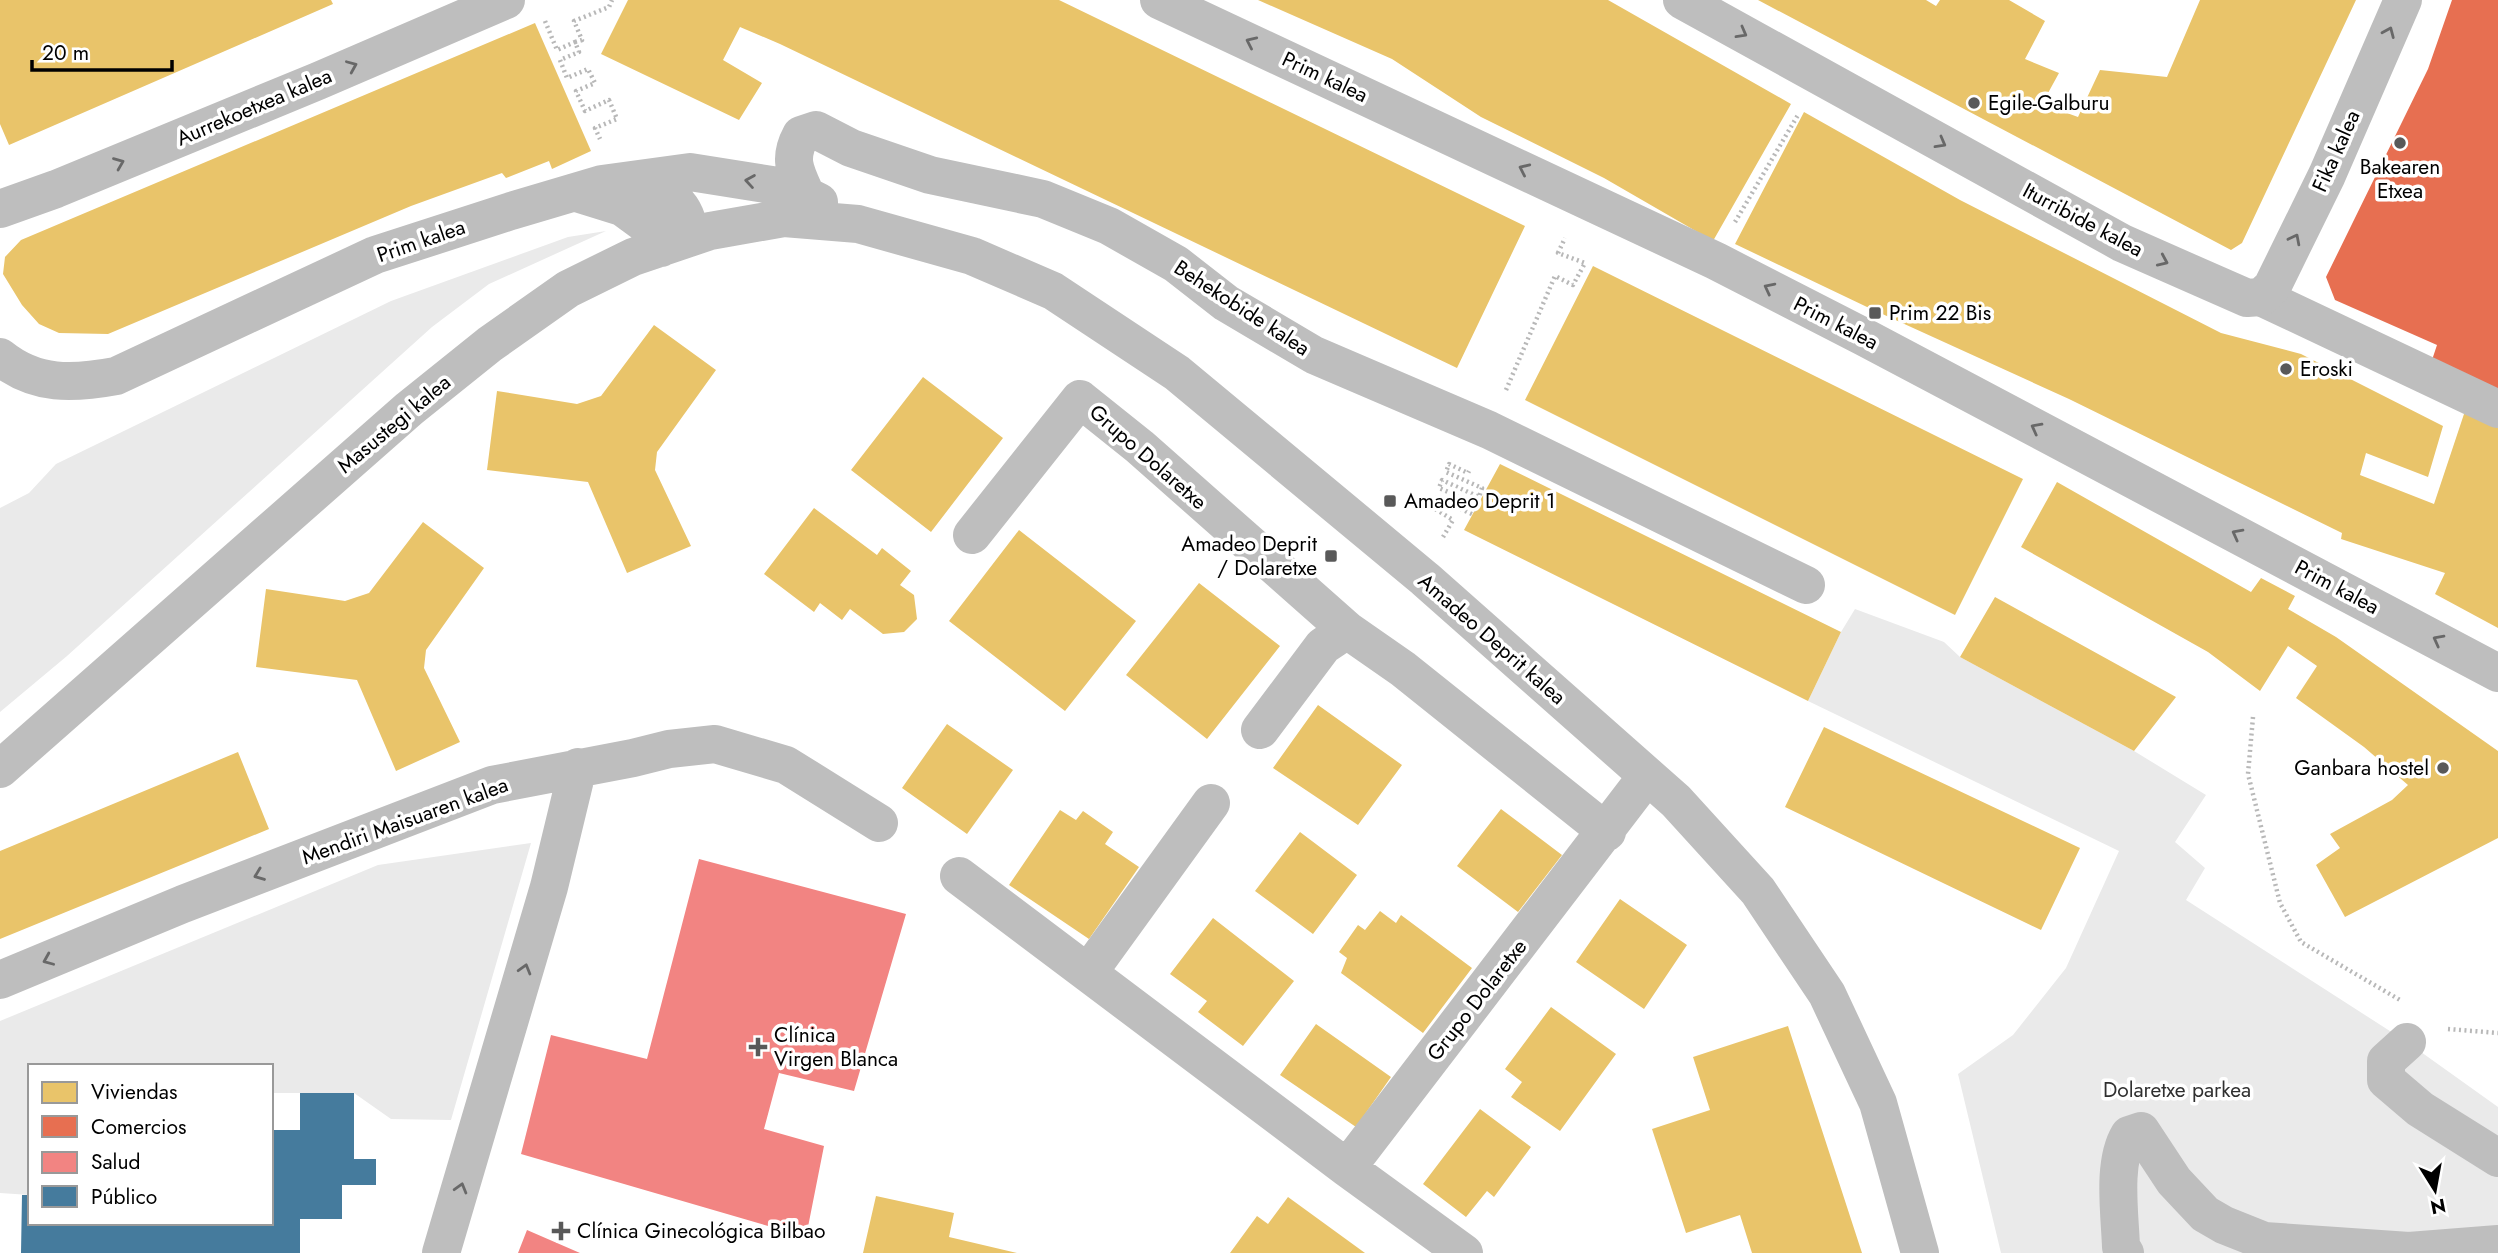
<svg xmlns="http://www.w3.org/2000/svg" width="2498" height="1253" font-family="Jost,sans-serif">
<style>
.green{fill:#eaeaea}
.homes{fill:#e9c46a}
.shops{fill:#e76f51}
.health{fill:#f28482}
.public{fill:#457b9d}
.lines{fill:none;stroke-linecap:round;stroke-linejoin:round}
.path{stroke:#b8b8b8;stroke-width:4.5;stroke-dasharray:2 3.5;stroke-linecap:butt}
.pedestrian{stroke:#bebebe;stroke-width:38}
.minor{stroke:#bebebe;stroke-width:38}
.oneway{stroke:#686868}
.poi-dot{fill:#595959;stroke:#fff;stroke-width:2.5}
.labels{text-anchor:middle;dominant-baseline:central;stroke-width:7;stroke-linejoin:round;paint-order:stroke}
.street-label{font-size:21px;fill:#000;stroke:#fff}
.poi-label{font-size:21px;fill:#000;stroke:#fff;text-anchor:start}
.park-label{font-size:21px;fill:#303030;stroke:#fff}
</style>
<rect width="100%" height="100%" fill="#fff"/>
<path class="green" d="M606,231l-117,53 -57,43 -365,329 -67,56v-204l29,-15 27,-29 335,-163 177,-64z
M1855,609l89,33 16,15 174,94 72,44 -31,47 30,26 -19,32 221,142 91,65v146h-497l-43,-179 55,-39 53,-67 53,-117 -311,-150 33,-69z
M531,843l-80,277 -60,-1 -37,-26h-83v-27h-241v129l-30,-2v-172l378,-156z"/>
<path class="homes" d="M0,0h331l2,4 -324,141 -9,-21z
M628,0h431l466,226 -68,142 -677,-324 -40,-17 -17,33 39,23 -23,37 -138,-66z
M1258,0h350l183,104 -78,137 -109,-63 -123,-61 -89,-58z
M1758,0h168l10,6 4,-6h69l36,21 -20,38 34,14 -17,31 36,13 22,-47 67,7 33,-77h156l-114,243 -11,7z
M535,23l56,128 -39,18 -3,-8 -43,17 -4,-5 -91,33 -303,128 -49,-1 -20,-9 -17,-19 -19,-31 2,-17 16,-17z
M1804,112l156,88 261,133 80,21 142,72 -15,51 -62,-24 -6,22 74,29 32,-96 32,15v205l-63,-34 10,-21 -104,-34 1,-6 -273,-134 -202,-92 -132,-63z
M1593,266l430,213 -68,136 -430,-215z
M654,325l62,45 -59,82 -2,18 36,76 -64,27 -39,-91 -101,-12 10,-79 80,13 24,-8z
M923,377l80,61 -72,94 -80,-62z
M1500,464l341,168 -33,69 -344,-171z
M2057,482l194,110 10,-14 34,18 -7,13 48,28 162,114v87l-153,79 -29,-52 24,-17 -10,-14 62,-34 16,-15 -44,-38 -68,-49 21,-32 -29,-20 -28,45 -52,-39 -187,-105z
M814,508l63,47 5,-7 29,23 -11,14 14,10 3,24 -13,13 -21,2 -33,-25 -8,11 -22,-17 -6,9 -50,-38z
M423,522l61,46 -58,82 -2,18 36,74 -64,29 -39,-91 -101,-13 10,-78 79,12 24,-8z
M1019,530l117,91 -71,90 -116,-90z
M1199,583l81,63 -73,93 -81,-64z
M1995,597l181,100 -42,54 -174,-94z
M1318,705l84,60 -44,60 -85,-57z
M947,724l66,46 -46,64 -65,-46z
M1824,727l256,121 -39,82 -256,-123z
M238,752l31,77 -269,110v-88z
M1501,809l61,46 -44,57 -61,-46z
M1060,810l16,10 7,-9 30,21 -8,12 34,23 -50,72 -80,-54z
M1300,832l57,43 -44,59 -58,-43z
M1620,899l67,46 -43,64 -68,-47z
M1380,911l16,12 5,-8 71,53 -49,65 -82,-60 6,-15 -8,-6 19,-27 7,5z
M1213,918l81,63 -51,65 -45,-34 9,-11 -37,-27z
M1551,1007l65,47 -56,77 -49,-34 11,-15 -17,-13z
M1316,1024l75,53 -35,50 -76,-52z
M1788,1026l74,227h-110l-12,-38 -54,18 -34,-104 58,-19 -17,-53z
M1480,1109l51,38 -37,50 -7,-6 -21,26 -43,-33z
M876,1196l78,17 -5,24 68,16h-154z
M1288,1197l77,56h-135l27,-37 11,8z"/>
<path class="shops" d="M2452,0h46v392l-67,-29 6,-18 -102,-45 -9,-23 102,-208z"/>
<path class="health" d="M699,859l207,55 -52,177 -75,-18 -15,56 60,17 -18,91 -285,-83 30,-119 96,24z
M527,1230l53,23h-62z"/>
<path class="public" d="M300,1093h54v66h22v26h-34v34h-42v34h-279l1,-58h8v28h241v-93h29z"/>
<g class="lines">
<path class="path" d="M545,21l12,29 18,-8 4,10 -19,8 7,18 21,-9 7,14 -19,8 9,20 24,-11 8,19 -22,9 5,11
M575,42l7,-2 -8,-19 35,-14 3,-7
M1735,222l63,-107
M1506,390l49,-114 18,9 12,-22 -27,-10 7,-15
M1443,537l10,-17 -21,-13 3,-10 37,17 4,-10 -37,-16 3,-8 37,17 3,-9 -36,-16 3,-8 19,9 1,-2
M2253,717l-5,57 32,129 21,39 99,58
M2448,1029l50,4"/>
<path class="pedestrian" d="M2261,297l237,112
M2407,1042l-21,19v19l34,29 78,49
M2125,1253l-4,-6c-1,-32 -9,-84 8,-112l12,-4 33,50 31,33 19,11 40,16 145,10 89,-7"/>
<path class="minor" d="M1159,0l557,261 148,76 634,336
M1682,0l440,243 125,55 14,-1 11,-10 55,-112 76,-175
M638,180c30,13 50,22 52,58
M577,193l45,14 30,22 9,19
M806,195c-11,-24 -18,-36 -5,-60l15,-5 35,18 79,27 113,24 66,27 67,38 50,39 88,52 175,75 317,155
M0,209l56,-20 262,-108 188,-81
M0,357c36,29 73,27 116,19l259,-121 136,-44 91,-27 88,-12 101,16 28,14
M972,535l108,-136 60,48 207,183 56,39 204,163
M1260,730l63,-84 24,-16
M0,769l409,-360 81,-65 78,-55 65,-32 77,-26 74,-13 74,6 114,32 81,35 124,82 248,206 251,222 82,90 69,103 51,109 42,150
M959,876l388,292 117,85
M1088,973l123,-170
M0,980l183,-76 309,-119 141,-27 36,-9 46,-5 71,21 93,58
M1347,1168l300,-392
M441,1253l108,-366 29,-120"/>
</g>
<defs><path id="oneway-chevron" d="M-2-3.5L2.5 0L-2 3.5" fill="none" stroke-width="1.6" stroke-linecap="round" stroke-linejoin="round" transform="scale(1.75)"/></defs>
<g class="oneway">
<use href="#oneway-chevron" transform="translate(2389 32) rotate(-67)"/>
<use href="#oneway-chevron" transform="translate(1742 33) rotate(29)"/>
<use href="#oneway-chevron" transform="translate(1251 42) rotate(-155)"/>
<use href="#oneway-chevron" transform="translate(352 66) rotate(-23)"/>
<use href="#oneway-chevron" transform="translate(1941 143) rotate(29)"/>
<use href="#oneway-chevron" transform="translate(119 163) rotate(-22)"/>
<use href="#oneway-chevron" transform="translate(1524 169) rotate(-155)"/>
<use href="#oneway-chevron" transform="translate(750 181) rotate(-171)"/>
<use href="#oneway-chevron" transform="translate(2295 239) rotate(-63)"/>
<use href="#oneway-chevron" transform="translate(2163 261) rotate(24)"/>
<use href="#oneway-chevron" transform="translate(1769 288) rotate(-153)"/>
<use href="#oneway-chevron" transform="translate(2036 428) rotate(-152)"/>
<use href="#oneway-chevron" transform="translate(2237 534) rotate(-152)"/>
<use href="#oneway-chevron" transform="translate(2438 640) rotate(-152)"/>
<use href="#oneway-chevron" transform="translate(259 875) rotate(159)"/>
<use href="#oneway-chevron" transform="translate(48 960) rotate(157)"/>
<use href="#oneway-chevron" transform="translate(525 969) rotate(-74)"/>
<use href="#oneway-chevron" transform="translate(461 1188) rotate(-74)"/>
</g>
<g class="poi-dot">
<circle cx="1974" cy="103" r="7"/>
<circle cx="2400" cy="143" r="7"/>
<rect x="1868" y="306" width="14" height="14" rx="3.5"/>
<circle cx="2286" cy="369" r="7"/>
<rect x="1383" y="494" width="14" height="14" rx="3.5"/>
<rect x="1324" y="549" width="14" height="14" rx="3.5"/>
<circle cx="2443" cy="768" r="7"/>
<path d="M754.5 1036.5h7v7h7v7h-7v7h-7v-7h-7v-7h7z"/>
<path d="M557.5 1220.5h7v7h7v7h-7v7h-7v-7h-7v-7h7z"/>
</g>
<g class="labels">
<g class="street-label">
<text transform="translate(1325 77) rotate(25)">Prim kalea</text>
<text transform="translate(254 107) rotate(-23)">Aurrekoetxea kalea</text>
<text transform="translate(2336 151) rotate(-66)">Fika kalea</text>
<text transform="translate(2083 220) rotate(28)">Iturribide kalea</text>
<text transform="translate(421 241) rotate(-19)">Prim kalea</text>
<text transform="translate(1242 308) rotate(33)">Behekobide kalea</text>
<text transform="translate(1836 323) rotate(27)">Prim kalea</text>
<text transform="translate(394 424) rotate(-40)">Masustegi kalea</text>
<text transform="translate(1148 457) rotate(41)">Grupo Dolaretxe</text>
<text transform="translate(2337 587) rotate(28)">Prim kalea</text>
<text transform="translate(1492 639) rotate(41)">Amadeo Deprit kalea</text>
<text transform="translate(405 821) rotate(-20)">Mendiri Maisuaren kalea</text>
<text transform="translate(1477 1000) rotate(-52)">Grupo Dolaretxe</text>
</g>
<g class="poi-label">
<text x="1988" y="103">Egile-Galburu</text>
<text x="2400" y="167" text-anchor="middle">Bakearen<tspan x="2400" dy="24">Etxea</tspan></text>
<text x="1889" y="313">Prim 22 Bis</text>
<text x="2300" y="369">Eroski</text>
<text x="1404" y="501">Amadeo Deprit 1</text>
<text x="1317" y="544" text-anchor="end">Amadeo Deprit<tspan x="1317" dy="24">/ Dolaretxe</tspan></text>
<text x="2429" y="768" text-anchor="end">Ganbara hostel</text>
<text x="774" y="1035">Clínica<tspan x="774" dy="24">Virgen Blanca</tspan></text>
<text x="577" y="1231">Clínica Ginecológica Bilbao</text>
</g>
<g class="park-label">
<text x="2177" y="1090">Dolaretxe parkea</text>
</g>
</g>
<rect x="28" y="1064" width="245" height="161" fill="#ffffff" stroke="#999999" stroke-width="2"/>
<rect x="42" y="1082" width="35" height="21" fill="#e9c46a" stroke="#999999" stroke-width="2"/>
<text x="91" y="1099" font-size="21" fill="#000000">Viviendas</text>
<rect x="42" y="1116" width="35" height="21" fill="#e76f51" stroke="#999999" stroke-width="2"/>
<text x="91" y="1134" font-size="21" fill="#000000">Comercios</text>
<rect x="42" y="1152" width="35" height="21" fill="#f28482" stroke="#999999" stroke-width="2"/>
<text x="91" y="1169" font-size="21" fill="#000000">Salud</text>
<rect x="42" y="1186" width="35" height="21" fill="#457b9d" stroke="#999999" stroke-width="2"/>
<text x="91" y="1204" font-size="21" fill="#000000">Público</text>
<g transform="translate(2435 1190) rotate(169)" stroke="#ffffff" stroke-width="5" paint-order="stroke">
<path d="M0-5L12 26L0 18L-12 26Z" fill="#000000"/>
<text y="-10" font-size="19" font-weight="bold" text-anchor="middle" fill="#000000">N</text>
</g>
<path d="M32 60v10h140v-10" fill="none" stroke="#000000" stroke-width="3.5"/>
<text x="42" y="60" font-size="21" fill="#000000" stroke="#ffffff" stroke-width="5" paint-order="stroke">20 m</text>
</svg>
